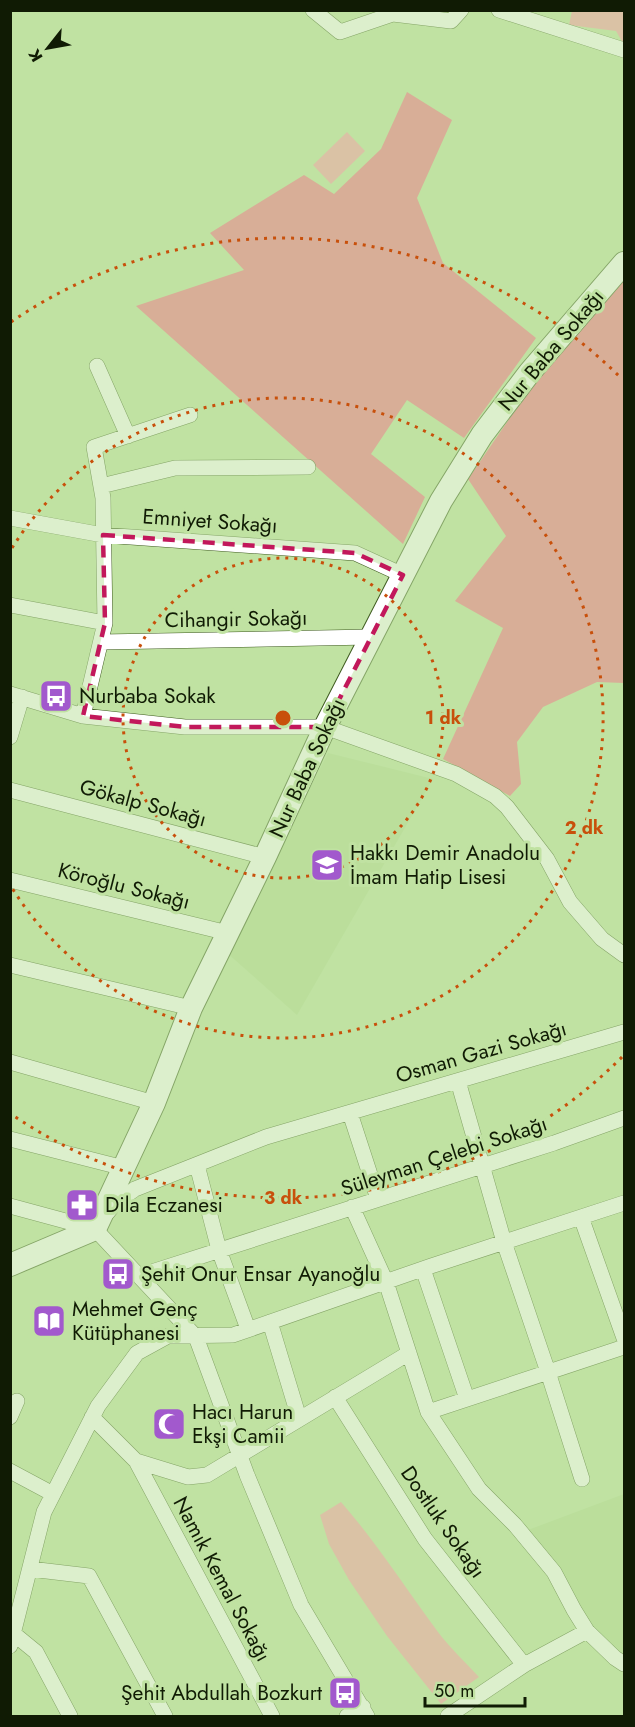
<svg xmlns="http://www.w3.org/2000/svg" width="635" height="1727" font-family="Jost,sans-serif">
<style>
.built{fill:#b5da93}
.green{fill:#fb9ca9}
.forest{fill:#f67089}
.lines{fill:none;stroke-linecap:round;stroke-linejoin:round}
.street-casing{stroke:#3f5c20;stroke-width:16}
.secondary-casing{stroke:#3f5c20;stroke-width:24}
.street{stroke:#fff;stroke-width:15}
.secondary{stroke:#fff;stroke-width:22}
.marked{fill:none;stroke:#c2185b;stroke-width:4.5;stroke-dasharray:12 8;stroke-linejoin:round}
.ring{fill:none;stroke:#c8500b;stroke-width:3;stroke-dasharray:3 6}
.labels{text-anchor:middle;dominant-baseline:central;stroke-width:6;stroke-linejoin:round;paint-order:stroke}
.street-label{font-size:21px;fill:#101b04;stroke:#c0e2a2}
.poi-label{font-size:21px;fill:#101b04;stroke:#c0e2a2;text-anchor:start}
.centre{fill:#c8500b;stroke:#c0e2a2;stroke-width:3}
.ring-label{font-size:18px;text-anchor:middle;font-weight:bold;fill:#c8500b;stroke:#c0e2a2;stroke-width:6;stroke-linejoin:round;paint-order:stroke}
</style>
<rect width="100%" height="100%" fill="#c0e2a2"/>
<path class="built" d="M328,753l105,26 -136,236 -71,-63z
M624,1494v161l-21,-15 -15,-21 -31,-56 -29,-33z"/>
<path class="green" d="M572,11h52v34l-8,-14 -47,-6z
M347,132l18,19 -34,33 -18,-19z
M341,1502c36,41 65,87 97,130 12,16 28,31 41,45l-38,27 -54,-68 -38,-56 -20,-36 -9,-29z"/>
<path class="forest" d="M407,92l45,28 -35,78 26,65 93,75 -72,100 -57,-38 -36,54 54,43 -22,47 -267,-238 108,-36 -34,-37 94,-58 30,19 47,-45z
M621,279l3,1v403l-27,-1 -54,25 -26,35 4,42 -11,12 -67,-37 60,-131 -48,-27 51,-65 -38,-57 63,-92z"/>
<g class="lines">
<g class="street-casing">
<path id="street" d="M313,10l27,22 53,-18 58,7 10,-11
M499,10l125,40
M97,366l31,70
M101,486l74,-18 133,-1
M10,518l93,17 252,18 48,22
M10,605l95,18
M101,642l270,-5
M10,694l73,22 102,11h140l131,47 39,22 12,11 40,52 23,43 32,37 22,16
M83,716l22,-93 -2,-125 -9,-51 96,-32
M10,737l12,-40
M10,790l255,67
M10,880l218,53
M10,965l181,43
M10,1062l144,41
M458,1081l46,161 44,130 34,107
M350,1113l28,86
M10,1139l114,29
M197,1165l22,85 29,79
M10,1206l85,23
M352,1207l34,75 42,130 51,77 36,36 39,47 20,38 13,21 28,27 9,6
M108,1212l7,-9 20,-14 131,-52 358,-105
M581,1217l43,121
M95,1229l101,108 51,138 54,130 66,111
M423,1269l44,130
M139,1276l415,-133 70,-25
M270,1322l29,96
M335,1397l90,142 99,126
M428,1412l196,-65
M10,1417l7,-16
M92,1417l44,44 52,16 19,-2 202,-122
M136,1461l136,255
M10,1471l43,23
M30,1569l59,7 76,140
M14,1634l22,18 34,64
M10,1646l34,-134 54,-106 39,-53 31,-17 65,-1 198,-69 193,-63
M347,1716l16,-9
M448,1716l76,-51 63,-34"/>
</g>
<g class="secondary-casing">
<path id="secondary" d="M10,1265l85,-36 59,-126 37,-95 74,-151 60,-130 116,-226 41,-66 48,-63 94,-109"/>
</g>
<use href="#street" class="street"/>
<use href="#secondary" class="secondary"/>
</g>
<path d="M0 0H635V1727H0ZM103,535l252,18 48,22 -78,152h-140l-102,-11 22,-93z" fill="#c0e2a2" fill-opacity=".55" fill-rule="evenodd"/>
<path class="marked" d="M103,535l252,18 48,22 -78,152h-140l-102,-11 22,-93z"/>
<g class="ring">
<circle cx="283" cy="718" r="160"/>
<path d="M12 548A320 320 0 1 1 12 888"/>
<path d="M622 1057A480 480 0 0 1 11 1114M11 322A480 480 0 0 1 622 379"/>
</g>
<defs>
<g id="bus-square" transform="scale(1.725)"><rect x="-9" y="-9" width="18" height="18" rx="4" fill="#a259cd" stroke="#c0e2a2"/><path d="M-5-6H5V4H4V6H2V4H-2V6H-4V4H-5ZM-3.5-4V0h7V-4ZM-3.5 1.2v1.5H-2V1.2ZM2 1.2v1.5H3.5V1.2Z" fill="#fff"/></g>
<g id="school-square" transform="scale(1.725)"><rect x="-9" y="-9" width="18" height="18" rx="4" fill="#a259cd" stroke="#c0e2a2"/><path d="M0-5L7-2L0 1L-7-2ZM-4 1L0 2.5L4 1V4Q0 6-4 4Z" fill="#fff"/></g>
<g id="pharmacy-square" transform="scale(1.725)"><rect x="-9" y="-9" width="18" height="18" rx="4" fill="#a259cd" stroke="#c0e2a2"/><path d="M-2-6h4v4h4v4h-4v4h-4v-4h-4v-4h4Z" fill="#fff"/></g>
<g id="library-square" transform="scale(1.725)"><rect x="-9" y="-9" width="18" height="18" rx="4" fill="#a259cd" stroke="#c0e2a2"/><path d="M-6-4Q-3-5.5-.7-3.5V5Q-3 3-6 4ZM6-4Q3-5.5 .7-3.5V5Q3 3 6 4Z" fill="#fff"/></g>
<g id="mosque-square" transform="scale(1.725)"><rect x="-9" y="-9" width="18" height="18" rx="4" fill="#a259cd" stroke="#c0e2a2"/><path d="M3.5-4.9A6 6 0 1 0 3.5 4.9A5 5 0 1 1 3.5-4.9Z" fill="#fff"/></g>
</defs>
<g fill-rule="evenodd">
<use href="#bus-square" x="56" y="696"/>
<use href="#school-square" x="327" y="865"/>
<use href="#pharmacy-square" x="82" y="1205"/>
<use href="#bus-square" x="118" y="1274"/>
<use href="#library-square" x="49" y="1321"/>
<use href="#mosque-square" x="169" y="1424"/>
<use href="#bus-square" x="345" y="1693"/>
</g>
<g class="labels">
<g class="street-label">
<text transform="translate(551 350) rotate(-50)">Nur Baba Sokağı</text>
<text transform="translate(210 521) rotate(4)">Emniyet Sokağı</text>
<text transform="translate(236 619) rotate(-1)">Cihangir Sokağı</text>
<text transform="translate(307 768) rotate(-65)">Nur Baba Sokağı</text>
<text transform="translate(143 803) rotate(15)">Gökalp Sokağı</text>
<text transform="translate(124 886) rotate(14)">Köroğlu Sokağı</text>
<text transform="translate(481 1052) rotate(-16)">Osman Gazi Sokağı</text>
<text transform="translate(444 1156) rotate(-18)">Süleyman Çelebi Sokağı</text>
<text transform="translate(443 1522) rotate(55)">Dostluk Sokağı</text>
<text transform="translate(222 1579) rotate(62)">Namık Kemal Sokağı</text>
</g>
<g class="poi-label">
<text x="79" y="696">Nurbaba Sokak</text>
<text x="350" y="853">Hakkı Demir Anadolu<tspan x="350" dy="24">İmam Hatip Lisesi</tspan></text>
<text x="105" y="1205">Dila Eczanesi</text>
<text x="141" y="1274">Şehit Onur Ensar Ayanoğlu</text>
<text x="72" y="1309">Mehmet Genç<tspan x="72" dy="24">Kütüphanesi</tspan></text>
<text x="192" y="1412">Hacı Harun<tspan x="192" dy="24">Ekşi Camii</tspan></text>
<text x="322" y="1693" text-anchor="end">Şehit Abdullah Bozkurt</text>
</g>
</g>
<circle cx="283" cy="718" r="9" class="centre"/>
<g class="ring-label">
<text x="443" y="724">1 dk</text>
<text x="584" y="834">2 dk</text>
<text x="283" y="1204">3 dk</text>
</g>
<rect width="635" height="1727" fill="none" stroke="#101b04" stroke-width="24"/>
<g transform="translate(48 48) rotate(239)" stroke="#c0e2a2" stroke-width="4.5" paint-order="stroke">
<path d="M0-4.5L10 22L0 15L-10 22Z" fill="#101b04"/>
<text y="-9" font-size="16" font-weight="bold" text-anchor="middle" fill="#101b04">K</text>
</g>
<path d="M425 1697v9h100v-9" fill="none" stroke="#101b04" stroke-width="3"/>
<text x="434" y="1697" font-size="18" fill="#101b04" stroke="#c0e2a2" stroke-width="4.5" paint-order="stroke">50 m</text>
</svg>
